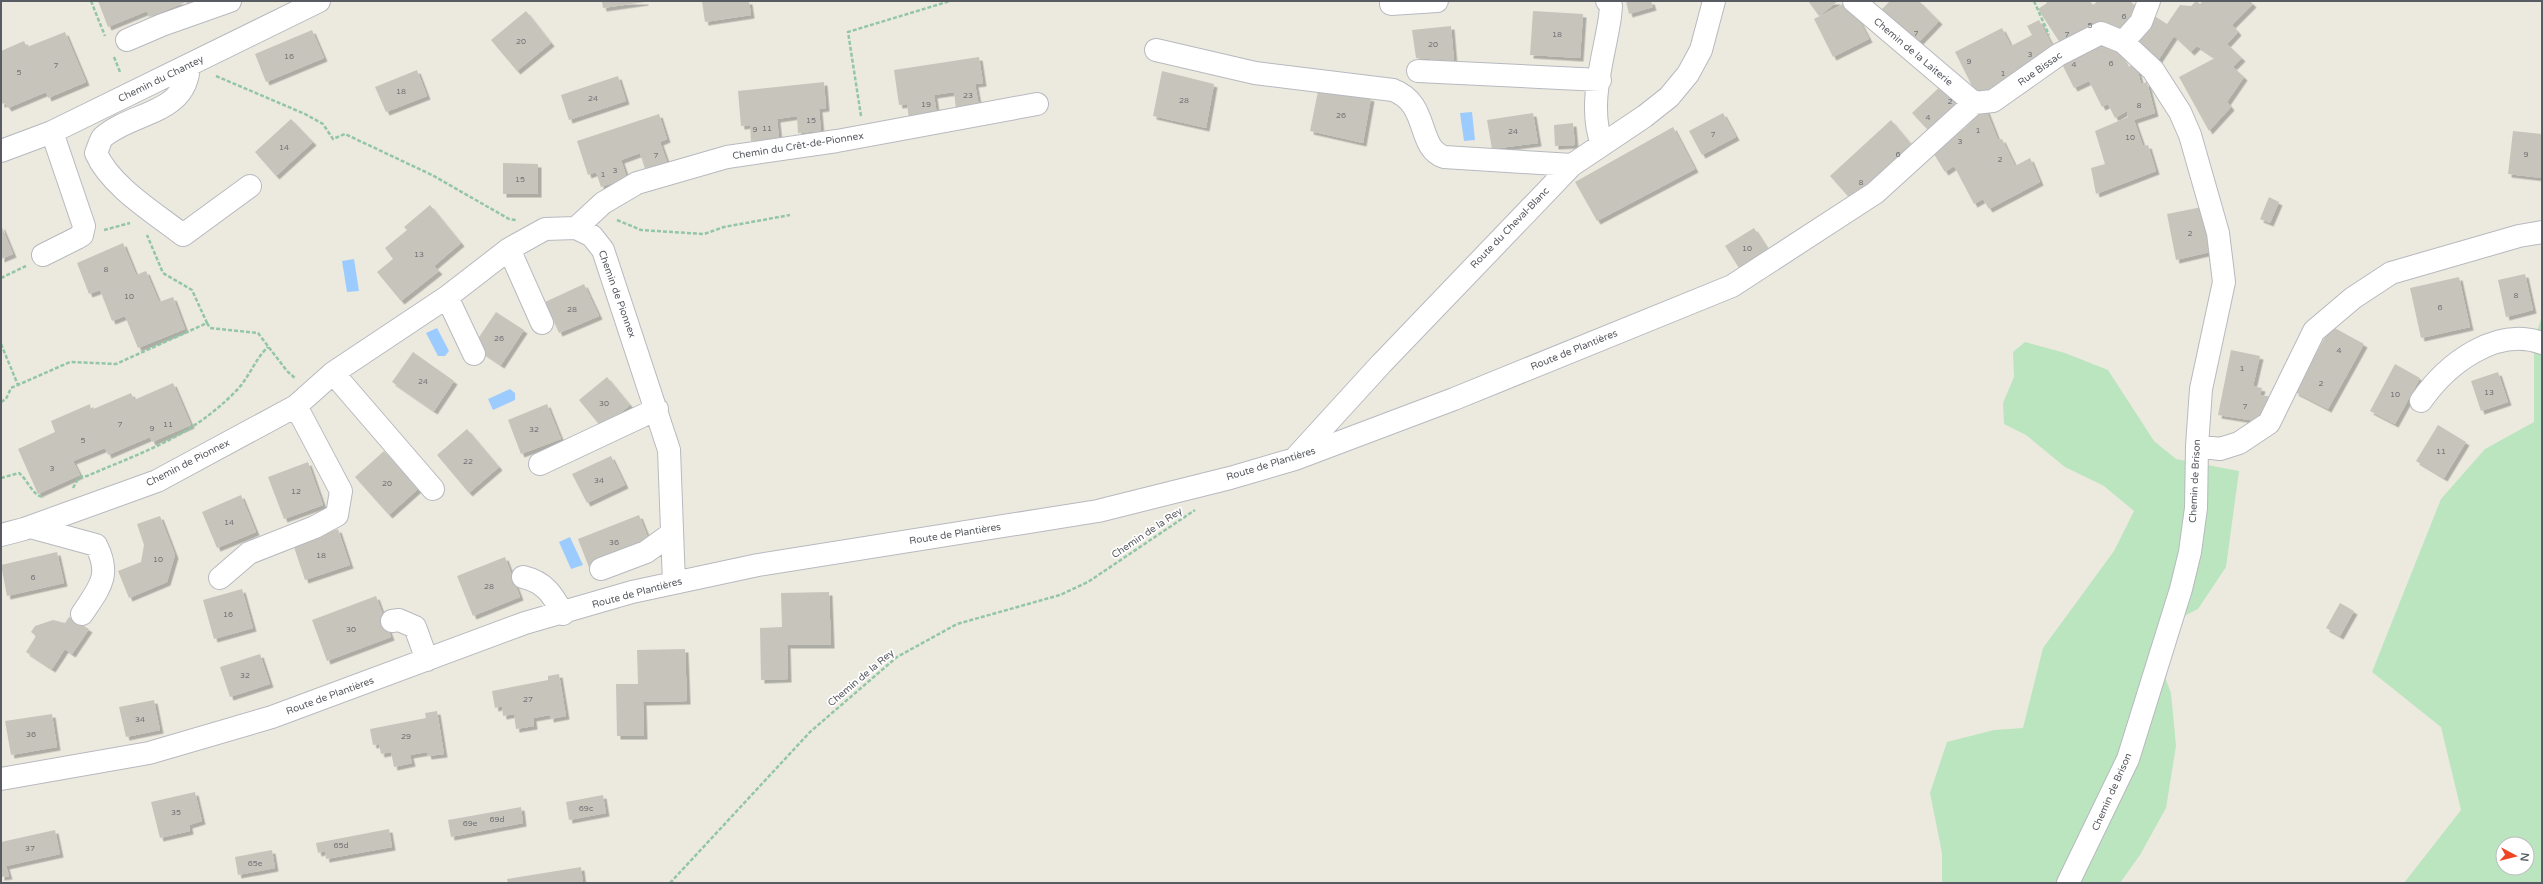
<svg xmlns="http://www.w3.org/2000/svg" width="2543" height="884" font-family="'Varela Round',sans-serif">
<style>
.green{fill:#bae5be;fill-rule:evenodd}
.water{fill:#9ccbff}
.building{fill:#c7c4bc;filter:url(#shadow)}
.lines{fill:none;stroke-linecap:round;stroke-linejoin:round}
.minor-casing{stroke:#b7b9bf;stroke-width:24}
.path{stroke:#93c6a6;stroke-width:2.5;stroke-dasharray:4 2;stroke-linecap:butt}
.minor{stroke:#fff;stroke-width:22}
.labels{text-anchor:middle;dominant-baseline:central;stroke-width:3.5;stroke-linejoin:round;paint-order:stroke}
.number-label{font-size:8px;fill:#747578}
.street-label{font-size:10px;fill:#585b61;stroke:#fff}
</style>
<defs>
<filter id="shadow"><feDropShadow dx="3.5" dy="3.5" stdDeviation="0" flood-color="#0004"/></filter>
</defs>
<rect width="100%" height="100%" fill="#eceadf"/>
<path class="green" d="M2542,316v567h-138l57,-73 -20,-83 -69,-55 69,-173 44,-50 49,-27v-81zM2503,844h24v24h-24z
M2025,342l40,11 43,17 46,71 22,18 63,12 -13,96 -28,42 -22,11 -11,57 6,16 5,53 -10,62 -26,47 -20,28h-178v-30l-12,-60 17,-51 47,-12 29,-2 20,-80 71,-97 20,-40 -30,-25 -39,-19 -39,-32 -22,-11 -1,-21 11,-26 -1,-25z"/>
<path class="water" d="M1472,112l3,28 -11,1 -4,-28z
M354,259l5,32 -12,1 -5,-31z
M437,328l12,23 -4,5h-7l-12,-23z
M510,389l5,4v7l-22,10 -5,-11z
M570,537l13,28 -12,4 -12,-27z"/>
<path class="building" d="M98,1h104l-14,6 -2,-5 -37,15 -2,-6 -39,16z
M602,1h43v1l-42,6z
M702,1h47l2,14 -46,7z
M1626,1h25l2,6 -24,7z
M1808,1h30l-19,15z
M1849,1l20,38 -36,18 -19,-38z
M1890,1h29l20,20 -23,24 -35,-35z
M2046,1h44l3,4 5,-4h33l11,17 -13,10 -65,21 -26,-40 9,-6z
M2196,1l4,3 3,-3h47l3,3 -21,21 6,7 -11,12 15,14 -9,9 11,10 -17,25 4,5 -22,24 -30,-54 36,-19 -18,-12 -6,6 -17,-16 -19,29 -25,-25 23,-25 14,9 13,-19 11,1z
M526,11l25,32 -34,28 -26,-31z
M1533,11l50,3 -3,44 -50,-3z
M2039,20l15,29 -75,51 -24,-48 47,-24 9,18 21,-11 -5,-9z
M1451,26l3,35 -38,-3 -4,-28z
M312,30l12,28 -58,24 -11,-28z
M65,32l21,50 -38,16 -2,-6 -38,16 -3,-5 -4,1v-53l23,-10 3,6z
M2105,39l14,14 9,14 8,-3 5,20 6,-2 8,31 -21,7 9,26 5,-1 8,26 -60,23 -5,-26 14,-4 -10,-33 33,-14 -1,-6 -12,7 -7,-14 -6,3 -13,-26 -15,7 -13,-26z
M979,57l4,26 -8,1 4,22 -23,3 -2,-17 -20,3 3,20 -28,4 -2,-15 -8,1 -5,-35z
M417,70l10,26 -41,16 -11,-25z
M1162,71l52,13 -8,44 -53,-12z
M618,76l8,25 -57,19 -8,-25z
M824,82l2,26 -7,1 2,22 -23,2 -1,-17 -20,3 2,19 -28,3 -1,-16 -9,1 -3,-35z
M1945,82l18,19 -33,31 -18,-19z
M1319,86l52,12 -8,45 -53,-12z
M1985,107l13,33 4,-1 13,27 15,-8 10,24 -51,27 -6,-10 -9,5 -20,-38 -9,6 -13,-21 33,-23z
M1533,113l5,30 -46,6 -5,-29z
M1723,113l13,24 -34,18 -13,-24z
M659,114l8,25 -7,3 7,20 -22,7 -5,-16 -19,7 6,18 -26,9 -5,-15 -8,3 -11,-34z
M291,119l22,23 -37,34 -21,-24z
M1891,120l25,30 -61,54 -25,-28z
M1573,123l2,22 -20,1 -1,-21z
M1673,127l22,42 -98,52 -22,-39z
M2513,131l29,3v44l-34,-4z
M503,163l35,1v30h-35z
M2269,197l10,5 -9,21 -10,-4z
M430,205l31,38 -27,23 5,5 -38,30 -24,-29 16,-13 -8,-11 22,-18 -3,-3z
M2202,207l12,44 -38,9 -9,-46z
M1,225l12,29 -12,5z
M1754,228l14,22 -29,18 -14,-22z
M123,243l13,32 10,-4 13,31 14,-5 12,32 -47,19 -13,-32 -13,5 -12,-31 -11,4 -12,-31z
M2525,274l8,36 -27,7 -8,-37z
M2459,277l11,50 -49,11 -11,-50z
M584,284l15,32 -40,17 -14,-31z
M496,312l28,18 -23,35 -28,-19z
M2331,326l33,18 -36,65 -33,-17z
M2231,350l29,6 -7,30 9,2 -2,7 13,2 -11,25 -44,-7z
M413,352l41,29 -20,30 -42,-29z
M2395,364l25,14 -25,46 -25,-13z
M2498,372l10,30 -27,9 -10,-30z
M607,377l23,28 -28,23 -23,-28z
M173,383l18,42 -39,17 -2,-5 -42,18 -3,-7 -32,13 7,14 -42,19 -20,-45 37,-17 -4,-11 39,-17 1,6 40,-17 3,7z
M547,404l14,35 -40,15 -13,-34z
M2438,425l28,17 -22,36 -28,-17z
M467,429l32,38 -30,26 -32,-38z
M384,451l34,38 -29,26 -34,-38z
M611,456l14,29 -38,18 -15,-29z
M308,462l15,43 -39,14 -16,-42z
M241,495l15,37 -39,16 -15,-36z
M639,515l12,30 -61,25 -12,-31z
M160,516l15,39 -8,27 -38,16 -11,-27 23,-9 3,-17 -7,-21z
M338,529l12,36 -45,15 -12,-36z
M57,552l7,31 -57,13 -6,-31z
M505,557l15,40 -47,19 -16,-40z
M242,589l11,39 -39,11 -11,-39z
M829,592l2,53h-44l1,34 -27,1 -1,-52 22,-1 -1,-34z
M376,596l15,41 -64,24 -15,-41z
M2340,603l14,8 -14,25 -14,-8z
M69,617l20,12 -17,25 -7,-5 -13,20 -26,-17 10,-16 -5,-4 4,-6 18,-6 12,3z
M685,649l2,52 -44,1 1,34h-27l-1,-52h22l-1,-34z
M260,654l10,30 -40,13 -10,-30z
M559,674l7,42 -16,3v-4l-17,3 1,8 -18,3 -2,-15 -11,2 -1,-10 -7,2 -3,-17 56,-11v-4z
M154,700l6,30 -34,7 -7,-30z
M437,711l7,43 -16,2 -1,-4 -17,3 2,8 -18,4 -3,-15 -10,2 -2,-10 -6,1 -3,-16 56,-11 -1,-5z
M52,714l5,33 -46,8 -6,-34z
M195,792l7,29 -13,4 1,6 -30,7 -9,-36z
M603,795l3,18 -37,7 -3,-18z
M521,807l2,16 -72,14 -3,-17z
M389,829l3,18 -66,12 -1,-8 -7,2 -2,-10z
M55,830l5,24 -54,12 3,10 -8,1v-35z
M272,850l3,18 -37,7 -3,-18z
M581,867l2,16h-75l-1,-4z"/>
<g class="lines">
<g class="minor-casing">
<path id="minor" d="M1854,1l120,102
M1391,4l46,-3
M127,40l35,-15 68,-24
M2123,42l18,-20 8,-21
M1156,50l99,23 138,17c37,14 23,57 51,67l128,8
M189,65c-2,50 -56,46 -86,72 -3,3 -5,12 -7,16 14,33 59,60 87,82l67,-49
M1418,71l182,9
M1602,144c-15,-39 2,-86 8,-127l1,-11 -4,-5
M1,151l51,-19 267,-131
M576,228l27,-25 34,-20 90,-26 110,-16 200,-37
M509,249l33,74
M43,255l34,-17 5,-3 2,-9 -32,-94
M447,297l27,57
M333,373l100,116
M2421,401c25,-36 74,-75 121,-58
M2197,446l23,3 19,-6 30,-20 45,-92 39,-33 38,-25 128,-37 23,-4
M1297,456l84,-92 191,-199 73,-49 24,-19 19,-23 13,-24 13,-49
M540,464l117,-55
M30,527l66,18c16,31 3,43 -14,69
M1,535l23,-6 133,-48 139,-75 37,-33 114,-76 62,-48 36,-20 31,-1 16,8 11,14 66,200 5,133
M601,569l45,-17 25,-18
M523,577c22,5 30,18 40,37
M220,578l29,-25 66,-26 22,-12 4,-24 -45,-85
M392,621l7,-1 16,7 12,33
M1,779l148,-26 123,-36 253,-94 107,-31 126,-27 340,-54 132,-33 65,-19 159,-60 278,-113 143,-93 99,-90 19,-2 65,-46 43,-22 22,9 30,28 27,42 10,23 28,98 6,49 -23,107 -4,57 -1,62 -6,44 -9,37 -53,170 -60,124"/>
</g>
<path class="path" d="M91,1l14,35
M2034,1l15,34
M114,57l6,15
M216,76l89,38 18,10 10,15 12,-5 87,41 77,44 7,1
M861,116l-13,-84 102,-31
M617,220l24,10 63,4 20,-7 66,-12
M104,230l26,-7
M1,278l25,-12
M207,323l3,5 48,5 29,38 9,8
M1,344l17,41
M1,402l5,-3 5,-11 59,-26 46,2 91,-41 -15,-33 -29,-17 -16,-38
M79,477l8,-1c58,-25 104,-39 149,-85 13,-13 19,-32 32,-44
M1,478l18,-5c9,7 14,24 25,24
M73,488l6,-11
M670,883l140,-151 87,-75 60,-33 103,-29 28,-13 107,-72"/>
<use href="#minor" class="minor"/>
</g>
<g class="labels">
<g class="number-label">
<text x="2124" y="16">6</text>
<text x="2090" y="25">5</text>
<text x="1916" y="33">7</text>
<text x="1557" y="34">18</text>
<text x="2067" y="34">7</text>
<text x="521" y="41">20</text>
<text x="1433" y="44">20</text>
<text x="2030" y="54">3</text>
<text x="289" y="56">16</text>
<text x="1969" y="61">9</text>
<text x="2111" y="63">6</text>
<text x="2074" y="64">4</text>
<text x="56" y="65">7</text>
<text x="19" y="72">5</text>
<text x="2003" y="73">1</text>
<text x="401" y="91">18</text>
<text x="968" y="95">23</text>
<text x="593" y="98">24</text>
<text x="1184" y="100">28</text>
<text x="1950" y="101">2</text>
<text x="926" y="104">19</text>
<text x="2139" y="105">8</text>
<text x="1341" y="115">26</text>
<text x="1928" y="117">4</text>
<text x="811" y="120">15</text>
<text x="767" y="128">11</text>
<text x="755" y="129">9</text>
<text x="1978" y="130">1</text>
<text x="1513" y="131">24</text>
<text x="1713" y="134">7</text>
<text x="2130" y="137">10</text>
<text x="1960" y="141">3</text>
<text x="284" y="147">14</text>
<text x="1898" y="154">6</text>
<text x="2526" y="154">9</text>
<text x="656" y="155">7</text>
<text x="2000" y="159">2</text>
<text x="615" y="170">3</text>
<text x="603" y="174">1</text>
<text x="520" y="179">15</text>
<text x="1861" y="182">8</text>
<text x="2190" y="233">2</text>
<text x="1747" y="248">10</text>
<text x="419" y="254">13</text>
<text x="106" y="269">8</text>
<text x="2516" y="295">8</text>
<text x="129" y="296">10</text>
<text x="2440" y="307">6</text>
<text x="572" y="309">28</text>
<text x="499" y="338">26</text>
<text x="2339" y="350">4</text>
<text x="2242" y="368">1</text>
<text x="423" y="381">24</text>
<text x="2321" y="383">2</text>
<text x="2489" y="392">13</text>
<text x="2395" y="394">10</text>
<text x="604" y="403">30</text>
<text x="2245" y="406">7</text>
<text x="120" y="424">7</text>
<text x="168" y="424">11</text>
<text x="152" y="428">9</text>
<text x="534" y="429">32</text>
<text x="83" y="440">5</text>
<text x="2441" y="451">11</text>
<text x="468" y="461">22</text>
<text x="52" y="468">3</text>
<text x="599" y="480">34</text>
<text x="387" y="483">20</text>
<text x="296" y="491">12</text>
<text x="229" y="522">14</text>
<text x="614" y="542">36</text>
<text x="321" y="555">18</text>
<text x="158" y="559">10</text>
<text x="33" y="577">6</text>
<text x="489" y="586">28</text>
<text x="228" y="614">16</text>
<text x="351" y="629">30</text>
<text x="245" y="675">32</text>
<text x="528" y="699">27</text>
<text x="140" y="719">34</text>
<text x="31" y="734">36</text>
<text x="406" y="736">29</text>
<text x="586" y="808">69c</text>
<text x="176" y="812">35</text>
<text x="497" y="819">69d</text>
<text x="470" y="823">69e</text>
<text x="341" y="845">65d</text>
<text x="30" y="848">37</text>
<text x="255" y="863">65e</text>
</g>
<g class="street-label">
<text transform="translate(1913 52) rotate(40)">Chemin de la Laiterie</text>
<text transform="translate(2040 69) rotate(-35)">Rue Bissac</text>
<text transform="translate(161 79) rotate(-26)">Chemin du Chantey</text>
<text transform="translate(798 146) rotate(-9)">Chemin du Crêt-de-Pionnex</text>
<text transform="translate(1510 228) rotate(-46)">Route du Cheval-Blanc</text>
<text transform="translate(617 294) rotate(70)">Chemin de Pionnex</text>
<text transform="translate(1574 350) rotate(-22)">Route de Plantières</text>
<text transform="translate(188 463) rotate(-27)">Chemin de Pionnex</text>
<text transform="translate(1271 464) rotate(-17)">Route de Plantières</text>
<text transform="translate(2195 481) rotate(-87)">Chemin de Brison</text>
<text transform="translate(1147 533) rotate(-34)">Chemin de la Rey</text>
<text transform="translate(955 534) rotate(-9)">Route de Plantières</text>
<text transform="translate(637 593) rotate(-15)">Route de Plantières</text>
<text transform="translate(861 678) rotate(-40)">Chemin de la Rey</text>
<text transform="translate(330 696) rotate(-20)">Route de Plantières</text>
<text transform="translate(2112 792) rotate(-66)">Chemin de Brison</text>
</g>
</g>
<rect width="2543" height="884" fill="none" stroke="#585b61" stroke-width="4"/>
<g transform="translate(2515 856) rotate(97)"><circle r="19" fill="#ffffff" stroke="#bcbdc0"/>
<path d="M0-3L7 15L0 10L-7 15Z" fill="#ee4523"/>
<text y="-6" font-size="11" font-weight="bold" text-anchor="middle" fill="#585b61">N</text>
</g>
</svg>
